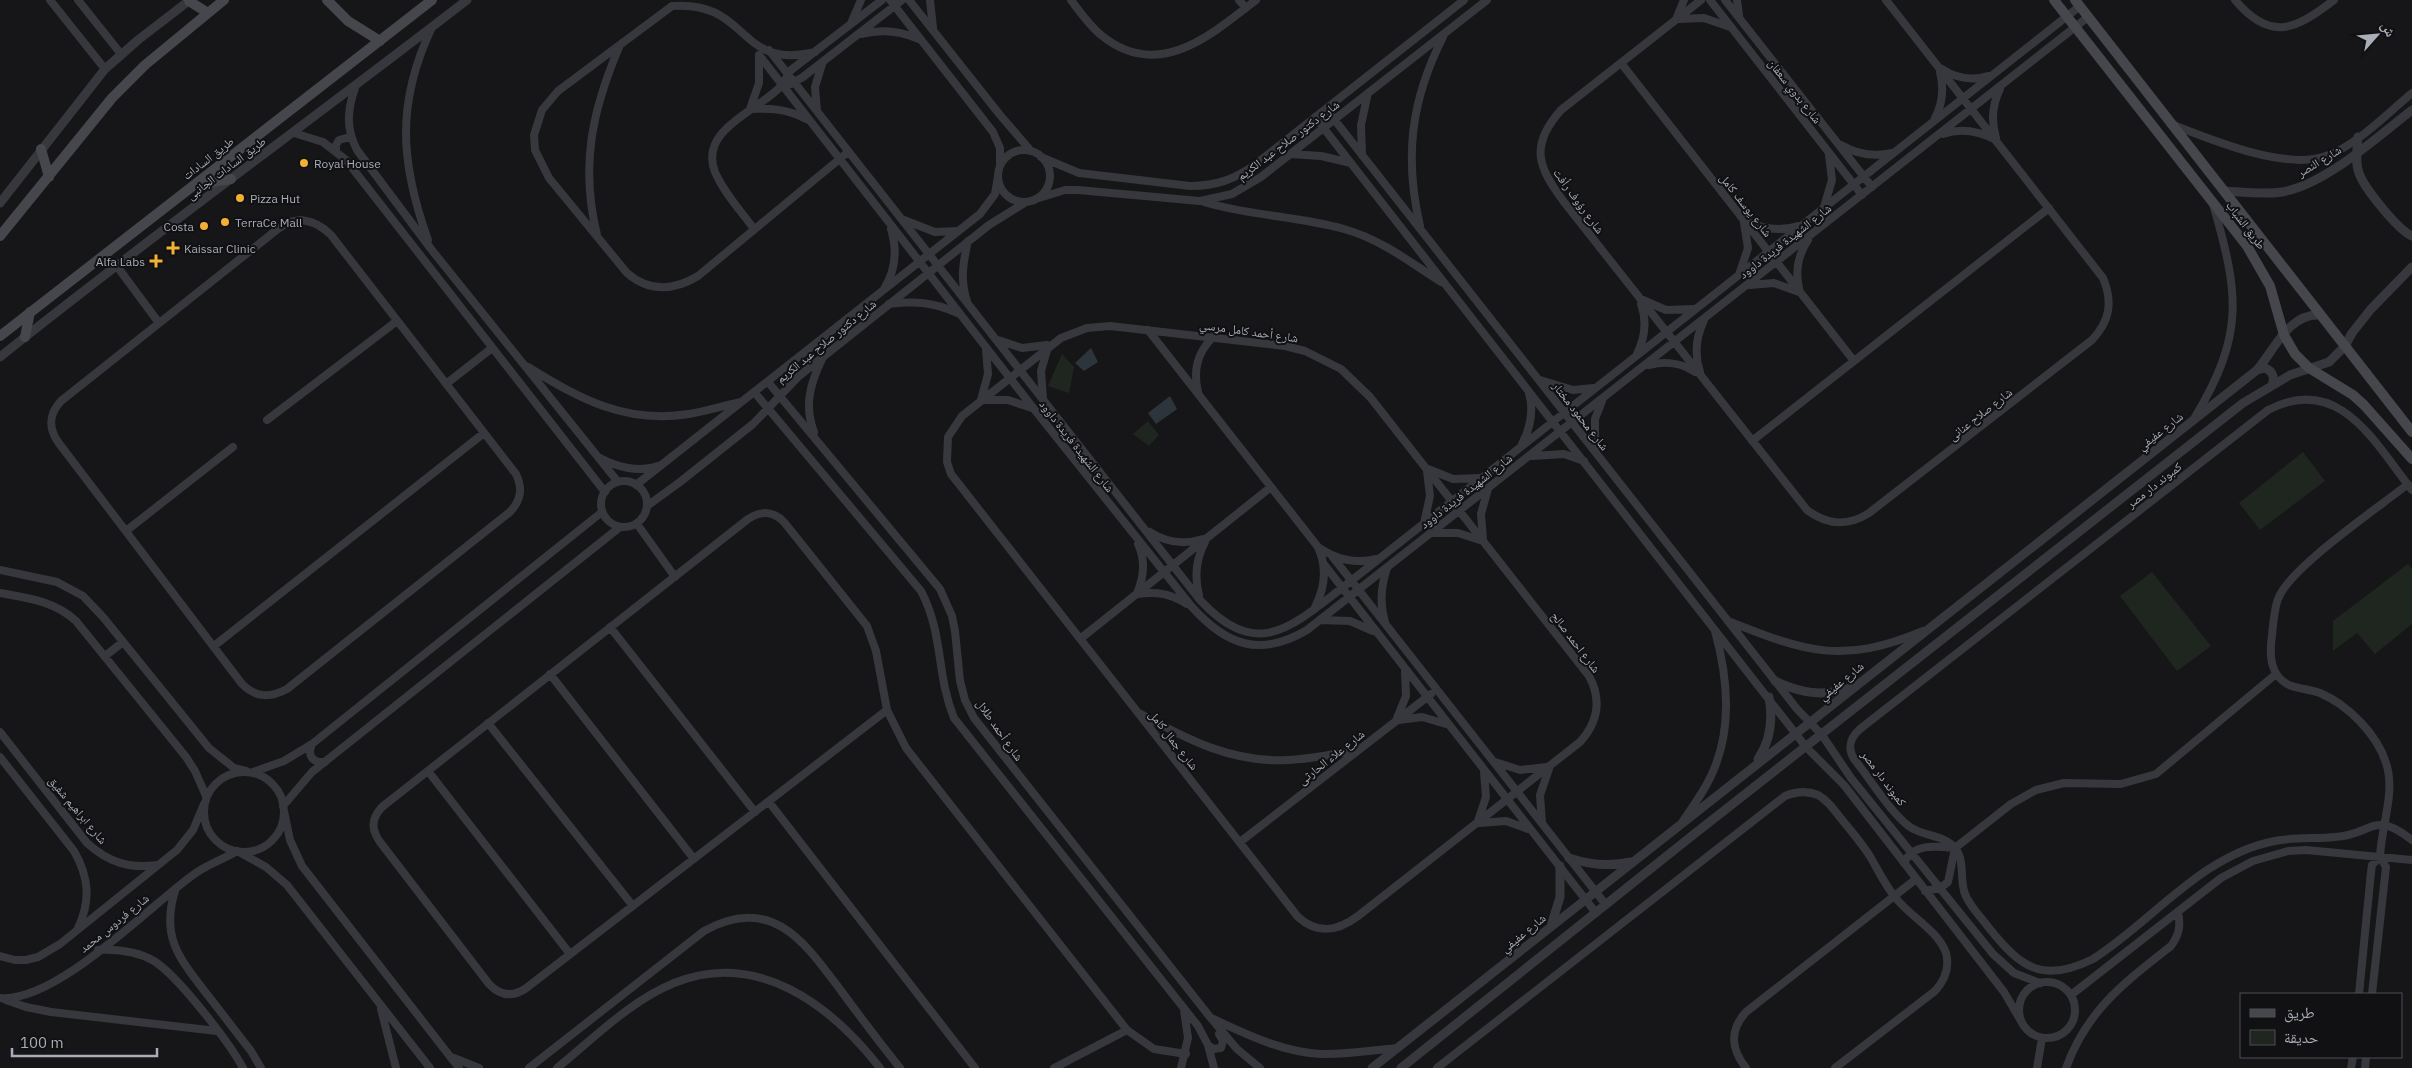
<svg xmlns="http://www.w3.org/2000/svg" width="2412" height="1068" font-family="'IBM Plex Sans','Noto Naskh Arabic',sans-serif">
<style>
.green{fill:#1e261f}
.water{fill:#2c353c}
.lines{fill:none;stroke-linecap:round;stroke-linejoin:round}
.minor{stroke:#37383d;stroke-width:8}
.tertiary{stroke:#37383d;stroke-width:9}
.secondary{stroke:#45474d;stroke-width:10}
.poi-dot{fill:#f2b134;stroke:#111113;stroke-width:2}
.labels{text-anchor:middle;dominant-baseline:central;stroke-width:4;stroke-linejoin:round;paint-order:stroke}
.street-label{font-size:12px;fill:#a8adb8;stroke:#111113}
.poi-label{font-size:12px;fill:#a8adb8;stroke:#111113;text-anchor:start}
</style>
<rect width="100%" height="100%" fill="#161618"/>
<path class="green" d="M1062,354l12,13 -5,26 -21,-7z
M1148,421l11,14 -10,11 -16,-12z
M2303,452l22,29 -65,49 -21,-27z
M2408,564l4,5v55l-37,30 -18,-21 -24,18v-30z
M2152,572l59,74 -34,25 -57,-75z"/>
<path class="water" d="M1091,348l7,14 -14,9 -9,-8z
M1170,396l7,13 -21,15 -8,-11z"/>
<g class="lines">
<path class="minor" d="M50,0l55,69
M78,0l43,54
M890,0l103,132 7,16v18
M909,0l91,115 31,36
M930,0l3,28
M1071,0c9,12 18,25 30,35 57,47 110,0 155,-35
M1239,0l7,8
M1701,0l-140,110c-32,36 -23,57 3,92l243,308c20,15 40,17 62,3l223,-173c18,-19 21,-38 11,-62l-217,-278
M1710,0l152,195
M1725,0l147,187
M1737,0l2,15
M2235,0c36,43 61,29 99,0
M1677,17l7,-17
M1678,19l26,-1 26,9
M852,21l9,-21
M862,34c19,-5 38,-3 57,5
M769,50l431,550c56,60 89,29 142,-12l738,-582
M815,52c-78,19 -65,-52 -143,-46l-114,85 -16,19 -8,25 1,15 14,28 78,95c22,19 46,18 71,3l150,-124
M759,55l275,354 158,198c34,38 68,51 115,23l781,-613
M759,55v28l-9,26c20,-1 38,0 56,10
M1621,63l233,298
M1942,69c14,9 30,12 46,7
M791,84l12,-7 99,-77
M355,88c-8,23 -9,41 2,62l74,99 187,233
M1326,109l471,600 25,26 29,43 142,176 21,19 26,10
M817,111l-2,-24 7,-23
M1315,117l491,630 38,38 160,207 17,29
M1935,118c8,-15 9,-30 5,-46
M2171,124c39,15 114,47 155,32 30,-10 62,-43 86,-63
M294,133l29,9 23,18 259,332
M1943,134c18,-6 35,-3 51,5
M1996,138c-5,-17 -4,-33 4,-49
M1841,145c17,10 33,12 51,8
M998 176a26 26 0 1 1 52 0a26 26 0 1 1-52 0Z
M336,151v-6l3,-5 11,-3
M1291,154l30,2 30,7
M1362,155l-1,-30 7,-32
M1041,157l38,16 111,13c27,0 45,-7 66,-22l208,-164
M1039,198l26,-8h13l122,11 32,-7 29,-17 226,-177
M1204,202c46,14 94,14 140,27 36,10 66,33 97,53
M1824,207l8,-27 -3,-25
M301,220c13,2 21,6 30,15l185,239c7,15 5,26 -6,38l-223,177c-17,9 -31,9 -45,-5l-184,-242c-10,-15 -9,-28 3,-41l218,-173 10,-6z
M904,220l31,12 22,-1
M1745,220c17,9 34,12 53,6
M1420,226c-16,-69 -9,-126 23,-189
M754,229c-13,-18 -30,-36 -39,-57 -17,-43 45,-62 66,-86 4,-4 6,-11 10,-16l91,-70
M597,235c-17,-69 -5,-125 23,-190
M428,240c-28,-78 -32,-137 4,-213
M116,265l43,58
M1739,275l9,-27 -4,-25
M1750,285l24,-2 25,9
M885,287c11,-18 12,-38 6,-58
M1799,288c-4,-17 -1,-33 9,-48
M1643,300l23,10 28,-1
M967,301c-7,-21 -4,-39 1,-60
M889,304c25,-3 45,-2 68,9
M1110,326l175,20 20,5 36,18 29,28 219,279c13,24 9,46 -9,66l-222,174c-20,15 -40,19 -60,1l-347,-443 -4,-12 1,-25 14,-21 99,-78 26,-10z
M1148,330l170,217c9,20 7,41 -3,60
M998,340l24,8 25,-3
M986,350l2,24 -7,26h27l24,8
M1637,354c8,-16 10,-33 4,-50
M1649,365c16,-4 33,-2 46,7
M528,367c52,32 97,57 161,47 17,-3 34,-8 52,-12
M1700,372c-6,-18 -4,-35 4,-52
M1540,380l33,10 21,-2
M768,382l172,207 12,27 3,15 5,50 5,19 9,18 236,299 27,32 23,19
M446,384l46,-36
M1198,392c-5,-22 -1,-39 15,-55
M755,393l166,198c23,44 15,83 33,127l244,308 10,19 6,23
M1043,399l-2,-28 7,-24
M2195,417c50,-83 44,-123 18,-213
M267,420l130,-99
M814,432c-10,-26 -4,-48 8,-73
M1752,441l297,-233
M1522,444c9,-17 12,-33 7,-51
M1595,450v-31l7,-18
M1532,456l32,-2 20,7
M600,458c17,9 39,15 58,8
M1428,469l25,10 27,-1
M601 504a23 23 0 1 1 46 0a23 23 0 1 1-46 0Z
M636,485l344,-271 15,-20 3,-18
M2412,490c-38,-48 -73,-117 -144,-80l-408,319c-10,9 -13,18 -6,30 15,18 37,55 56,68 13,9 33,8 44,20 12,13 5,32 11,47 5,13 16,23 24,34 32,40 54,56 104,31 60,-38 108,-104 182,-118 20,-4 40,-2 60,-4 38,-2 37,-28 77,3
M647,506l33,-24 73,-58 46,-48 190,-151 37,-23
M1424,523l6,-27 -3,-25
M637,524l38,53
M126,531l107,-84
M1150,532c17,11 34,13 53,7
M1431,533h27l25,8
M1483,539l-2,-25 7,-25
M1318,547c19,13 37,17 59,12
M1332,556l274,349
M1323,563l273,350
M0,570l57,12 26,14 20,21 106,131 25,20 12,3
M0,593c28,5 54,8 76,28l110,136 9,14 11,25
M1137,593c7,-16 9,-32 1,-49
M1138,594c19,-3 33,0 49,10
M1199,595c-5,-19 -3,-36 6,-53
M1320,620l30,1 23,10
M1728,621c78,31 114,44 195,10
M1385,622c-6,-19 -4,-36 2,-54
M610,627l145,185
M1080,639l191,-152
M214,646l270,-213
M105,656l18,-14
M550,674l144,185
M887,710l-11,-59 -9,-25 -83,-104c-11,-11 -22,-12 -36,-3l-366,288c-11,12 -11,22 -2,35l109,142c11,12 23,13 36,5l362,-279 19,38 221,282 27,19 32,5
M1141,714c47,26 92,49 147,46 23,-1 46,-6 69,-10
M1397,718l9,-22 -1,-25
M1399,720l23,-3 24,7
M488,723l145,183
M0,732l87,111c21,19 42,26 70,22
M312,744c-5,11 0,19 13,18
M0,757l74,94c15,26 17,50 4,77
M1495,762l25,8 27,-3
M428,771l142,183
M204 812a40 40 0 1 1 80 0a40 40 0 1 1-80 0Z
M253,772l31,-11 28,-17 290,-232
M769,802l206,266
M283,806l29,-34 308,-245
M284,811l6,29 12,26 157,202
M1478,821l8,-24 -2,-25
M1683,821c9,-14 20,-28 27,-43 23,-46 18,-100 5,-147
M1479,823l27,-2 22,8
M1542,823l-2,-28 9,-26
M1240,842l191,-148
M239,852l27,15 21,18 143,183
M1904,863c9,-20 32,-17 51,-15l56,-44 25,-14 28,-7 57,1 35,-10 120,-100
M176,888c-16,47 2,69 30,105 15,19 30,39 45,58l10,17
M1925,891l15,-3 8,-6 7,-34
M98,950c20,-1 39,1 56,11 24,15 75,81 89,107
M0,956l15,4h11l12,-3 22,-13 117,-94 16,-20 11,-26
M2019 1010a28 28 0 1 1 56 0a28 28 0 1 1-56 0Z
M2359,994l12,-122 1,-7 8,-8
M2372,994l14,-127 -6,-10c1,-30 16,-65 6,-94 -9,-29 -38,-58 -66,-70 -11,-4 -23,-4 -33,-9 -15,-9 -17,-24 -16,-40 2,-15 2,-31 7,-45 11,-31 100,-91 130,-115
M2071,995l150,-117 32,-17 35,-10 18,-1 106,10
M0,998c56,5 147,-90 193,-123 13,-10 29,-15 44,-24
M6,1000l20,7 25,5 166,19
M381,1009l15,59
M1211,1018c36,16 70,34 110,36 25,1 52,-4 77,-6
M1208,1045l5,4 8,-1 2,-7 -4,-7
M454,1058l25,10
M529,1068l175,-137c69,-38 101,12 138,61 19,26 38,51 58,76
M557,1068c36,-29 73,-67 117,-85 83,-34 157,22 206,85
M1054,1068l73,-38
M1181,1068l7,-30 -4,-28
M1437,1068l348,-272c10,-4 21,-6 33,-1 9,5 15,13 21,21 11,14 23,27 32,42 8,14 14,27 24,39 14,19 43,33 51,56 4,15 -1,27 -11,38l-100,77
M1746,1068c-15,-19 -17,-37 0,-56l170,-133
M2037,1068l5,-30
M2066,1068c21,-58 58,-85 105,-122 8,-11 10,-20 7,-34
M2351,1068l2,-11
M2365,1068l1,-11"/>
<path class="tertiary" d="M2358,137c-1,12 -3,25 1,36 5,15 39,57 53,63
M2224,191c20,1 38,4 58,1 43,-7 95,-55 130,-82
M0,203l105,-134 33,-29 52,-40
M0,357c153,-123 312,-237 467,-357
M2257,370l8,-2c8,3 10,10 7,17
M1775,681c25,12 48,16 75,7
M1758,759c13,-19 15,-40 11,-62
M1569,858c21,7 40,9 62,4
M1551,926l9,-29v-31
M1372,1068l885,-698c18,-21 32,-57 63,-55
M1401,1068l292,-233 550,-432 47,-28 39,-13 16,-16 7,-13 19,-24 41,-42"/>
<path class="secondary" d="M327,0l21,21 32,20
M2054,0l193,246 23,40 14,49 11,19 14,14 44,27 11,10 48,54
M2075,0l337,432
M189,1l19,12
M41,149l8,28
M194,185l37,-6
M0,236l112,-138 33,-33 79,-65
M0,336l432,-336
M25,337l5,-25"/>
</g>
<g class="poi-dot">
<circle cx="304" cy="163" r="5"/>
<circle cx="240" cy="198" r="5"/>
<circle cx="225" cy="222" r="5"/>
<circle cx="204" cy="226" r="5"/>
<path d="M170.5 240.5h5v5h5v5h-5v5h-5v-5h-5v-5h5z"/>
<path d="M153.5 253.5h5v5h5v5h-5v5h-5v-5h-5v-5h5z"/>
</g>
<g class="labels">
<g class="street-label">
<text transform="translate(1795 91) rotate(52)">شارع بدوي سعفان</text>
<text transform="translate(1288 140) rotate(-37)">شارع دكتور صلاح عبد الكريم</text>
<text transform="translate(208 158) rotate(-38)">طريق السادات</text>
<text transform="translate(2319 161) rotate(-31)">شارع النصر</text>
<text transform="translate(226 168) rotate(-37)">طريق السادات الجانبى</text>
<text transform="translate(1579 201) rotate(54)">شارع رؤوف رأفت</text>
<text transform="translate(1746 205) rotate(52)">شارع يوسف كامل</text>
<text transform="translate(2246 225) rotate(53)">طريق الشباب</text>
<text transform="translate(1785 241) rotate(-38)">شارع الشهيدة فريدة داوود</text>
<text transform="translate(1249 331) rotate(8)">شارع أحمد كامل مرسي</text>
<text transform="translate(826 341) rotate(-39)">شارع دكتور صلاح عبد الكريم</text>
<text transform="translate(1980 414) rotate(-38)">شارع صلاح عنانى</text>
<text transform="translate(1581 416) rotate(52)">شارع محمود مختار</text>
<text transform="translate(2160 431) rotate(-38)">شارع عفيفي</text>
<text transform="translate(1077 446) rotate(52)">شارع الشهيدة فريدة داوود</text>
<text transform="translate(2154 485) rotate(-38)">كمبوند دار مصر</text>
<text transform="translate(1466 491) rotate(-38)">شارع الشهيدة فريدة داوود</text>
<text transform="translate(1576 642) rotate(53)">شارع احمد صالح</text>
<text transform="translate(1841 681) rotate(-39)">شارع عفيفي</text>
<text transform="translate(1000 730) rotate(55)">شارع أحمد طلال</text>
<text transform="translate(1174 740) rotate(52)">شارع جمال كامل</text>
<text transform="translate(1331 757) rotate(-38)">شارع علاء الحارثى</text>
<text transform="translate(1884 778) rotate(53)">كمبوند دار مصر</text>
<text transform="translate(78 810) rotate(50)">شارع ابراهيم شفيق</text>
<text transform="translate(114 923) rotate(-39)">شارع فردوس محمد</text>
<text transform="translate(1523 933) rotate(-39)">شارع عفيفي</text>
</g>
<g class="poi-label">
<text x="314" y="163">Royal House</text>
<text x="250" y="198">Pizza Hut</text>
<text x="235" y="222">TerraCe Mall</text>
<text x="194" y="226" text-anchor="end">Costa</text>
<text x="184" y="248">Kaissar Clinic</text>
<text x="145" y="261" text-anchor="end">Alfa Labs</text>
</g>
</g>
<rect x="2240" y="993" width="162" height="65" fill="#111113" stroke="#4d4f55"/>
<rect x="2250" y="1009" width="25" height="8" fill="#45474d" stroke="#4d4f55"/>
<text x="2284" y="1018" font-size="15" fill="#a8adb8">طريق</text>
<rect x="2250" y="1030" width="25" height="15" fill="#1e261f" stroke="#4d4f55"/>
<text x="2284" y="1043" font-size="15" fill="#a8adb8">حديقة</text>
<g transform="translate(2377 35) rotate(63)" stroke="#111113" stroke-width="4" paint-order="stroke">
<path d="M0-4L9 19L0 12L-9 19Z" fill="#a8adb8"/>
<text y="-8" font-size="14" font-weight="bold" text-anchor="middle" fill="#a8adb8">ش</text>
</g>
<path d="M12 1048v8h145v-8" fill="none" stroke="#a8adb8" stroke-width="2.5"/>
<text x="20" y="1048" font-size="15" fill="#a8adb8" stroke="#111113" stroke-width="4" paint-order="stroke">100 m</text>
</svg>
